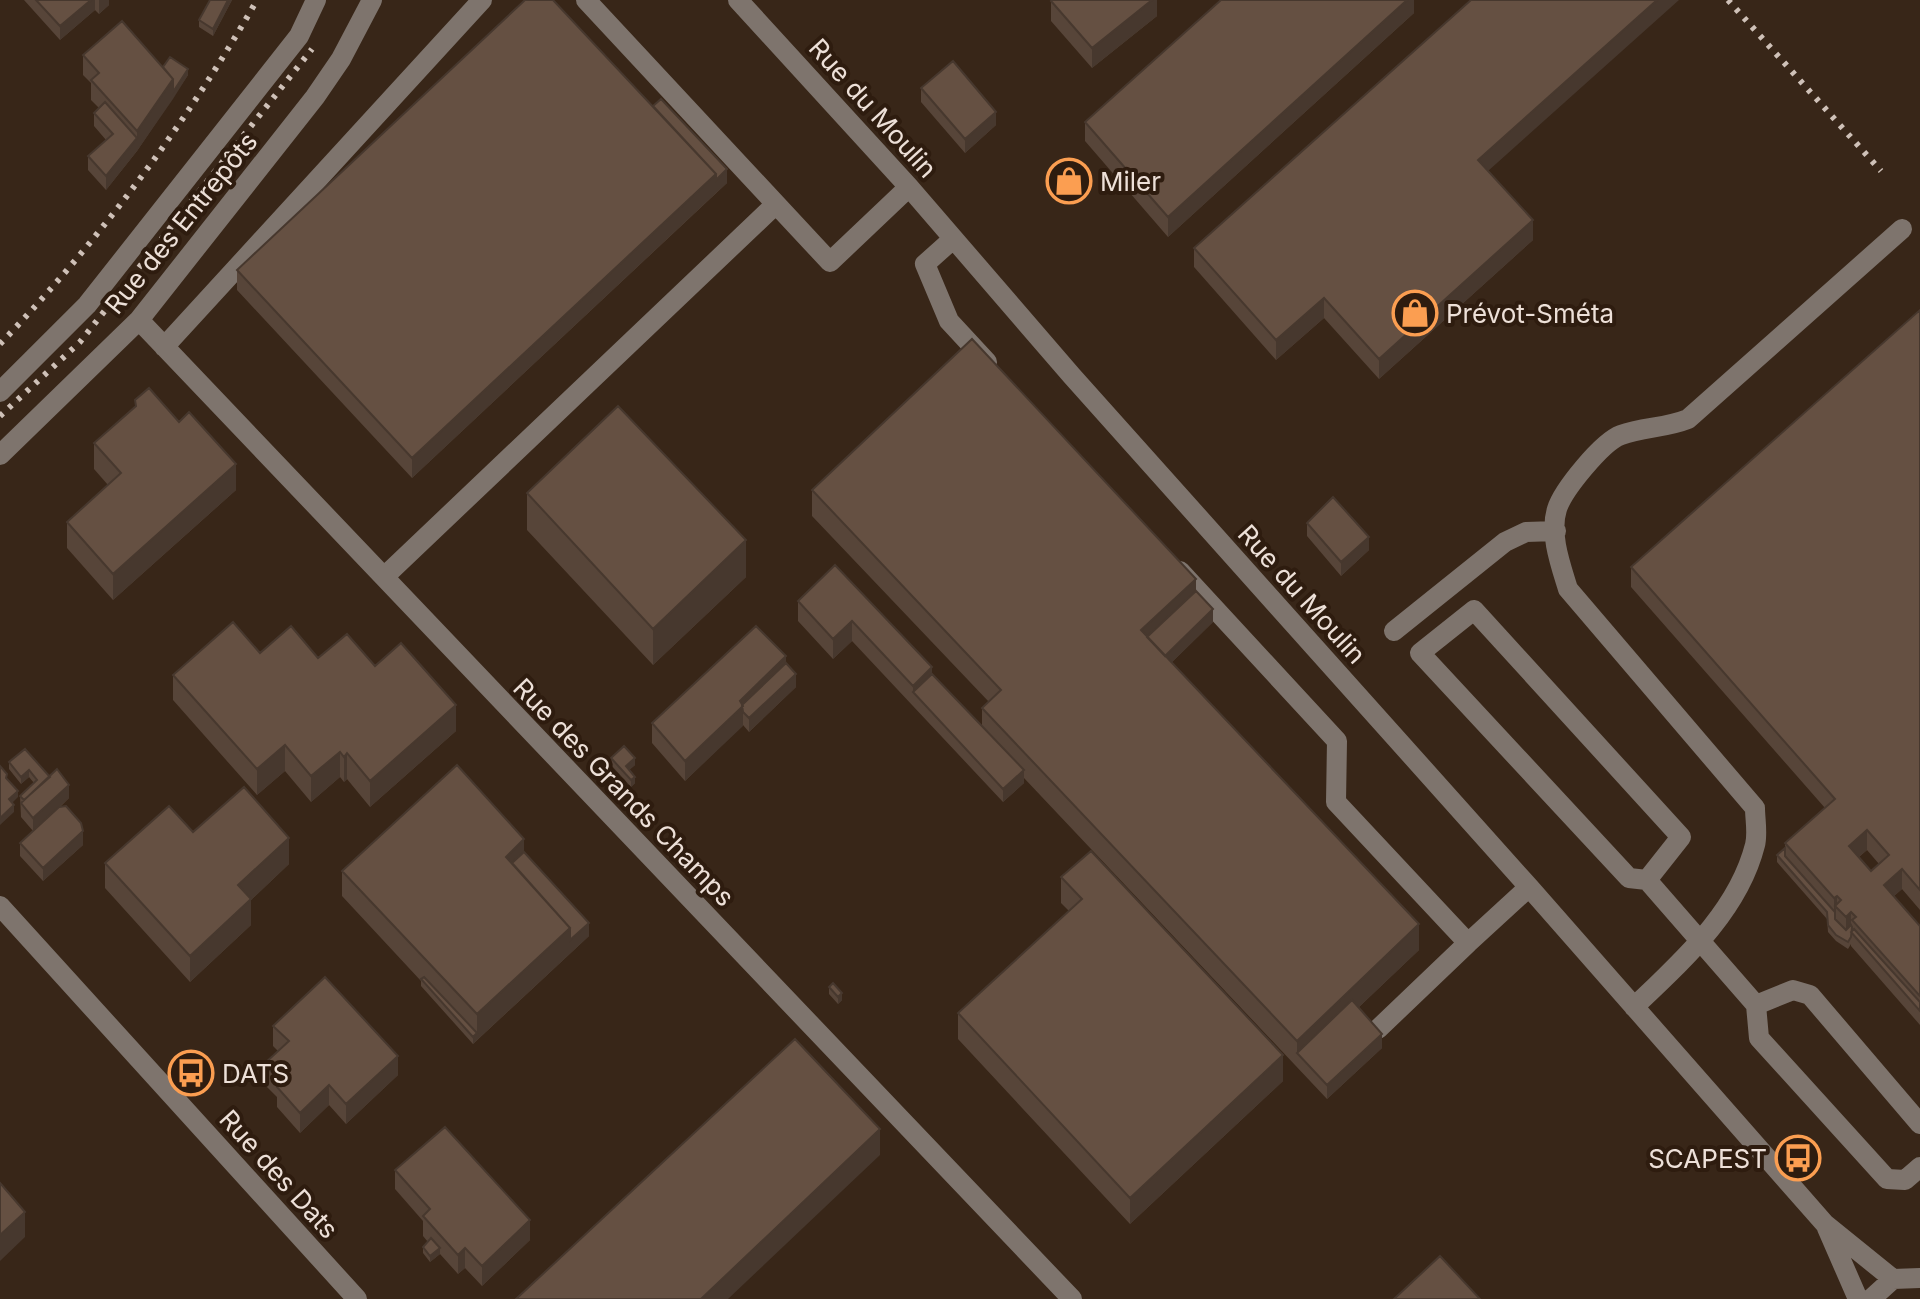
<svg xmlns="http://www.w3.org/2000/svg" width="1920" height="1299" font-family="Inter,sans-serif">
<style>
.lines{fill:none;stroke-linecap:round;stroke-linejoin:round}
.minor{stroke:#7e746d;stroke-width:20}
.rail{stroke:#cfc1b8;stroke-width:6;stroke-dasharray:4 8;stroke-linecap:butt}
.wall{fill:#574539;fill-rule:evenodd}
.shaded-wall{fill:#47382e}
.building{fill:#655042;stroke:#47382e;stroke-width:2;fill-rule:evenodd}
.labels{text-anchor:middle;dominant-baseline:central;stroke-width:8;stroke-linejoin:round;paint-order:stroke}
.street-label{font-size:26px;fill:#ede0d8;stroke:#2e1c0f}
.poi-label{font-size:26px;fill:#ede0d8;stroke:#2e1c0f;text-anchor:start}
</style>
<rect width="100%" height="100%" fill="#382618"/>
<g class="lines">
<path class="minor" d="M586,0l244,262 79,-75
M738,0l171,187 163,189 457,511 296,337 68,55
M953,239l-28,25 24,57 38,41
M139,320l933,979
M164,347l318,-347
M0,392l87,-87 212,-269 17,-36
M0,455l139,-135 176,-223 26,-38 31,-59
M1180,571l157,170 -1,61 132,141 61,-56
M384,577l392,-373
M1394,631l111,-89 21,-10 30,-1
M1647,880l34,-43 -207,-227 -54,43 209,225 18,2 109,125 3,33 128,141 18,1 15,-13
M0,906l357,393
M1756,1005l37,-15 17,5 110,129
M1634,1007c48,-46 104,-95 121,-162 3,-11 0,-26 0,-37l-187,-219c-7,-23 -19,-55 -11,-80 6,-19 45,-67 64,-74 22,-8 45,-7 67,-16l214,-190
M1378,1029l90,-86
M1827,1228l31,71
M1871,1299l22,-20 27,-1"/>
<path class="rail" d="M1728,0l153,171
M0,344c99,-103 186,-220 257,-344
M0,416l80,-74 232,-293"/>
</g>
<path class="wall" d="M24,0h85v5l-10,9 -4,-4 -35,30z
M210,0h22l-19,36 -14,-9v-7z
M1157,0v16l-65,52 -41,-47v-20z
M1414,0v13l-246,224 -83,-96v-19z
M83,55l80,12 25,8 -51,76 -31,39 -18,-20v-14l18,-16 -12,-14v-13l5,-5 -8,-8v-17l-8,-8z
M921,88l75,37 -31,28 -44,-51z
M653,106l74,77 -315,295 -175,-188v-20z
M1488,171l45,69 -154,139 -55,-61 -48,42 -82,-93v-19z
M1920,310v600l-18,-21 -8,7 26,30v99l-69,-79v-2l-3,5 -12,-8 -8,-9 -1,-13 -50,-57v-7l8,-7v-5l40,-35 -194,-221v-20zM1867,850l12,14 -8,7 -12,-14z
M94,443l142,47 -123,110 -46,-52v-26l41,-37 -14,-16z
M812,490l384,101 17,31 -42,41 248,287 -61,58 24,40 -55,51 -303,-321v5l-21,19 -151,-161 -19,18 -35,-38v-20l37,-36 97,109 50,52v-18l7,-6 -177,-186z
M527,493l219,84 -93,88 -126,-135z
M1307,523l62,27 -28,26 -34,-40z
M260,653l58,5 57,8 81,65 -86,76 -23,-28 -3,3 -4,-5 -29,25 -26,-31 -28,24 -84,-95v-25z
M786,663l10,24 -47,45 -6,-7 -58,56 -33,-38v-20z
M25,749l44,49 -9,9 23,38 -40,36 -23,-25v-13l13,-12 -12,-14 -1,-21 14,-13 -5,-6 -8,7 -12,-15v-7z
M611,758l24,7 -6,5 6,13 -4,4 -20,-22z
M193,832l96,32 -38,36v25l-61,57 -85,-94v-25z
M524,852l65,84 -116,108 -52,-58v-5l-79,-85v-25z
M1061,877l222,204 -153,143 -172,-185v-26l111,-102 -8,-8z
M829,987l13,13 -4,4 -9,-10z
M273,1026l125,49 -52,49 -17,-19 -29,28 -23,-26v-10l-13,-13v-20l14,-13 -5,-5z
M395,1170l135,70 -48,46 -17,-18 -7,6 -18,-20 -10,8 -7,-9v-6l5,-5 -5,-6v-15l-28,-32z"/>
<path class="shaded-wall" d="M91,0h4v10l-35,30v-14z
M99,0h10v5l-10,9z
M228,0h4l-19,36v-7z
M1152,0h5v16l-65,52v-20z
M1407,0h7v13l-246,224v-20z
M1657,0h22l-201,180v-20z
M188,69v6l-15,24v-7z
M173,79v20l-36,52 -31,39v-14l31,-38v-7z
M996,112v13l-31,28v-14z
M727,169v14l-11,10v-13z
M716,174v19l-304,285v-20z
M1533,220v20l-154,139v-20z
M1324,298v20l-48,42v-20z
M236,464v26l-123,110v-26z
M1369,537v13l-28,26v-14z
M746,540v37l-93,88v-36z
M1196,579v25l-49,46 -6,-20z
M1213,609v13l-54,53v-13z
M852,621v20l-19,18v-20z
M786,656v20l-43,36v14l-58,55v-20l55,-60z
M932,667v20l-19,5v14v-20z
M796,674v13l-47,45v-14z
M456,705v26l-86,76v-26z
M285,745v26l-28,24v-26z
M340,752v25l-29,25v-26z
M347,753v26l-3,3v-25z
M635,758v7l-9,8v-7z
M29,770v7l-8,7v-7z
M1024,770v13l-21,19v-13z
M635,777v6l-4,4v-7z
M69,785v13l-36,33v-13z
M18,791v6l-9,9v-7z
M14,805v7l-14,13v-7z
M1867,830v20l-18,15v-19z
M83,831v14l-40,36v-13z
M289,838v26l-38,36v25l-61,57v-26l48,-71z
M524,839v26l-12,11 -6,-19z
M1902,869v20l-18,16v-20z
M1837,896v11l-2,-1v11l-1,1v-20z
M1851,912v20l-5,5v-20z
M589,923v13l-112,104v-26l93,-86z
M1419,924v26l-116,110 -6,-7v-12z
M842,993v7l-4,4v-7z
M477,1033v7l-4,4v-7z
M1382,1034v14l-55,51v-14z
M1283,1055v26l-153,143v-26z
M398,1056v19l-52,49v-20z
M329,1085v20l-29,28v-20z
M880,1129v26l-152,144h-27z
M25,1212v25l-25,24v-26z
M530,1220v20l-48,46v-20z
M440,1248v6l-10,8v-6z
M465,1248v20l-7,6v-19z"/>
<path class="building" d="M36,0h55l-31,26z
M210,0h18l-15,29 -14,-9z
M525,0h28l163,174 -304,284 -175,-188z
M1052,0h100l-60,48 -41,-47z
M1221,0h186l-239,217 -83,-95z
M1471,0h186l-179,160 55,60 -154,139 -55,-61 -48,42 -82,-92z
M122,21l51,58 -36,52 -46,-51 8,-7 -16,-18z
M170,57l18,12 -15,23v-13l-10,-12z
M953,61l43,51 -31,27 -44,-51z
M661,99l66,70 -11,11v-6l-63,-68z
M105,102l32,36 -31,38 -18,-20 25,-22 -19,-21z
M1920,310v580l-18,-21 -18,16 36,41v70l-68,-76 4,-3 -5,-5 -5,5 -11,-11 6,-6 -4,-4 -3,2 -49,-55 50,-44 -204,-232zM1867,830l22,25 -18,16 -22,-25z
M972,339l224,240 -55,51 278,294 -122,117 -315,-333 19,-18 -189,-200z
M149,388l30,34 10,-10 47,52 -123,110 -46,-52 54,-49 -27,-30 42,-37 -1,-6z
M618,406l128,134 -93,89 -126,-136z
M1333,497l36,40 -28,25 -34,-39z
M835,565l97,102 -19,19 -61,-65 -19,18 -35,-38z
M1196,591l17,18 -48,47 -18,-19z
M233,622l27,31 31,-27 27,32 29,-24 28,32 26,-23 55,62 -86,76 -23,-28 -3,4 -4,-5 -29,24 -26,-31 -28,24 -84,-94z
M756,626l30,30 -46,45 3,5 -58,55 -33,-38z
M786,663l10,11 -47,44 -6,-6 -1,-7z
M932,674l92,96 -21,19 -90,-97z
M624,746l11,12 -9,8 9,11 -4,3 -20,-22z
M25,749l25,28 -26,23 -4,-4 17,-16 -8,-10 -8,7 -12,-15z
M457,765l67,74 -18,18 64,71 -93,86 -135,-143z
M0,766l7,8 -1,4 12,13 -9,8 5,6 -14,13z
M57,769l12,16 -36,33 -12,-15z
M244,787l45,51 -51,47 13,14 -61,57 -85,-93 64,-57 24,26z
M66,806l15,17 2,8 -40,37 -23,-25 39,-36z
M1785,848v8l49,55 1,-1v9l11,11 5,-5 1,2 -1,10 -3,5 -12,-7 -8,-10 -1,-13 -50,-57z
M1091,851l192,204 -153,143 -172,-185 124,-114 -21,-22z
M524,852l65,71 -19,17v-12l-58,-65z
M1854,929l66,73v9l-69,-79z
M325,977l73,79 -52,48 -17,-19 -29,28 -23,-26 4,-5 -17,-18 25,-23 -16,-15z
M424,977l53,56 -4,4 -52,-58z
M833,983l9,10 -4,4 -9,-10z
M1352,1000l30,34 -55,51 -30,-32z
M795,1039l85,90 -179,170h-185z
M445,1127l85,93 -48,46 -17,-18 -7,7 -35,-39 7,-7 -35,-39z
M0,1183l25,29 -25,23z
M431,1238l9,10 -10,8 -7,-9z
M1440,1256l40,43h-86z"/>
<defs>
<g id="shop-ring" transform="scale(2.3)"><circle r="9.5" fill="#2e1c0f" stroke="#fb9e51" stroke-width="1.5"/><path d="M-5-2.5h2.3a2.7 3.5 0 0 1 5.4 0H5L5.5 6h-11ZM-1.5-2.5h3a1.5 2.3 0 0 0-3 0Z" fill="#fb9e51"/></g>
<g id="bus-ring" transform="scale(2.3)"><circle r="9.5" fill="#2e1c0f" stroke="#fb9e51" stroke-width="1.5"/><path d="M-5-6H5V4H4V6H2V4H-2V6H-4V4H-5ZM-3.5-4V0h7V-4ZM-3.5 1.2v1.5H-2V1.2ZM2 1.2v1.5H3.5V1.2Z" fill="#fb9e51"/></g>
</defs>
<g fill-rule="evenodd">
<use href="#shop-ring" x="1069" y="181"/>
<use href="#shop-ring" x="1415" y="313"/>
<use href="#bus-ring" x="191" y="1073"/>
<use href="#bus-ring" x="1798" y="1158"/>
</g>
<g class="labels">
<g class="street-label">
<text transform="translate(873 108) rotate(48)">Rue du Moulin</text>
<text transform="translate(181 223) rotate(-51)">Rue des Entrepôts</text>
<text transform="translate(1302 594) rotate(48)">Rue du Moulin</text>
<text transform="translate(624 792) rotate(46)">Rue des Grands Champs</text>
<text transform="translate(279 1174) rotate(48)">Rue des Dats</text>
</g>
<g class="poi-label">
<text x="1100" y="181">Miler</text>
<text x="1446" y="313">Prévot-Sméta</text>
<text x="222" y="1073">DATS</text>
<text x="1767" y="1158" text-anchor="end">SCAPEST</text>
</g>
</g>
</svg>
